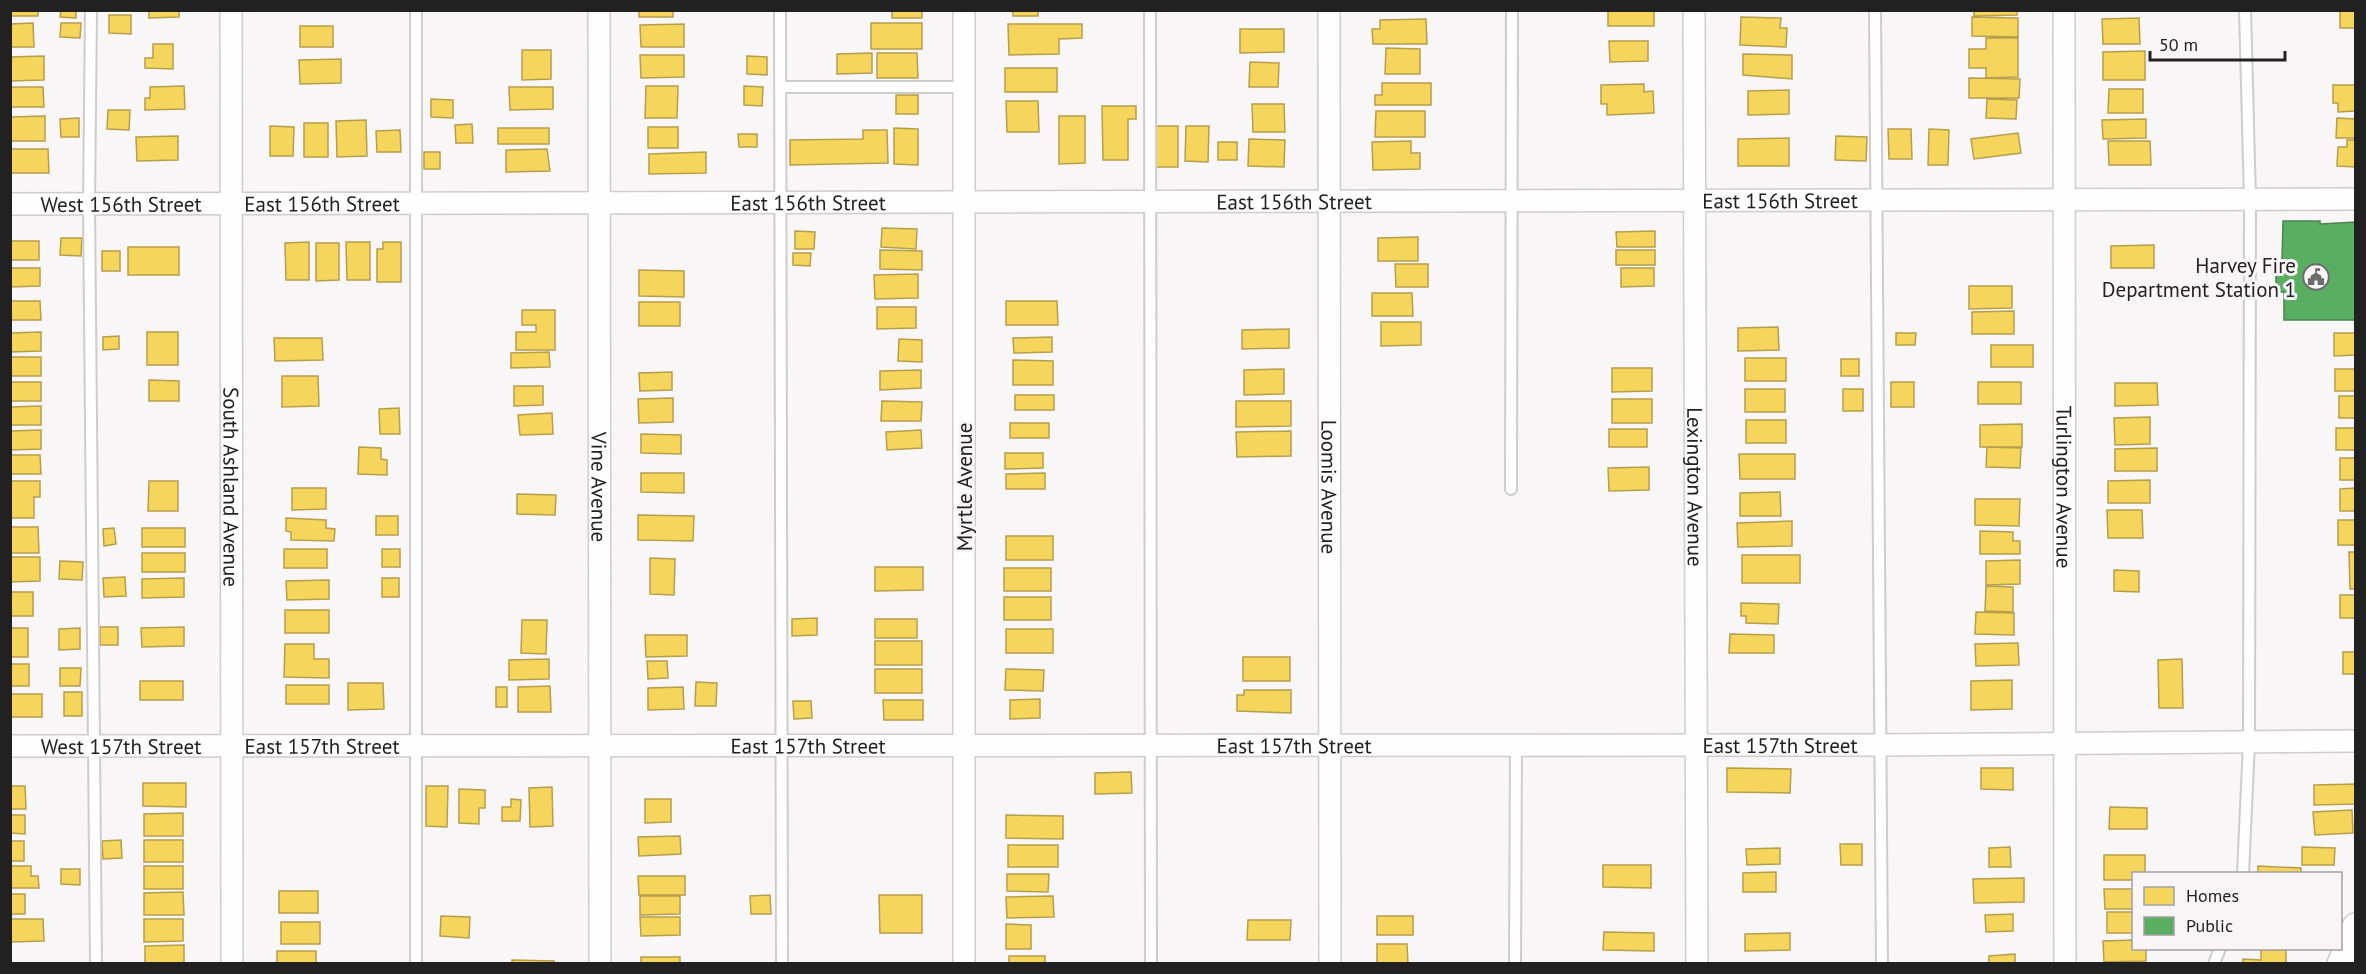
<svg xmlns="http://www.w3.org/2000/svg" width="2366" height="974" font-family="'PT Sans',sans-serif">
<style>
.homes{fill:#f6d55c;stroke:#b69f4b;stroke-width:1.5}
.public{fill:#5aae61;stroke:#49844e;stroke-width:1.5}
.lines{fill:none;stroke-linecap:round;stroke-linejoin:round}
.service-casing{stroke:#cecccd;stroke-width:14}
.minor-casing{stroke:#cecccd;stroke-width:24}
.tertiary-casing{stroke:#cecccd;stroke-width:30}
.service{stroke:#fefefe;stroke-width:10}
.minor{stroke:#fefefe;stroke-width:21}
.tertiary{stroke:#fefefe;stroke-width:27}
.labels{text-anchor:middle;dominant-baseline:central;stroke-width:6;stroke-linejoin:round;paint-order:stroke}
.street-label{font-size:21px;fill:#222122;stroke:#f9f5f7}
.poi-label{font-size:21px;fill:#222122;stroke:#f9f5f7;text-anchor:end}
</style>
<rect width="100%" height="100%" fill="#f8f6f7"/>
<path class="homes" d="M10,10h28v6h-28z
M61,10h15v8l-16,-1z
M149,10h30v7l-30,1z
M639,10h34v7h-34z
M892,10h30v8h-30z
M1013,10h25v6h-25z
M1608,10h46v16h-46z
M1974,10h43v5l-43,1z
M2340,10h16v18h-16z
M109,15h22v19l-22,-1z
M1741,17l40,1 -1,10h7l-1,19 -46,-2z
M1972,17l46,1v19l-46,-1z
M2139,18l1,26h-37l-1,-25z
M1426,19l1,25h-54l-1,-15h8v-9z
M33,23l1,24h-24v-23z
M61,23h20l-1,15 -20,-1z
M871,23h51v26h-51z
M684,24v23h-43l-1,-22z
M1008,24h74v14l-23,1v15l-50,1z
M300,26h33v21h-33z
M1240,29h44v23l-44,1z
M1986,38h32v39l-32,1v-10h-17v-19h17z
M1609,41h39v20l-38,1z
M153,44h20v25l-28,-1v-10h8z
M1386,48l34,1v25h-35z
M522,50h29v29l-29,1z
M2145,51v29h-42v-28z
M872,53v20l-35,1v-20z
M877,53h40l1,25h-41z
M1743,54l49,1v24l-49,-4z
M640,55h44v22l-43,1z
M44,56v24l-34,1v-24z
M747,56l20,1v18l-20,-1z
M341,59v24l-41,1 -1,-24z
M1250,62l29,1 -1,24h-29z
M1005,68h52v24h-52z
M1969,78l51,1 -1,19h-50z
M1382,83h49v22h-56v-10h7z
M1644,84v8l9,-1 1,22 -47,2v-11h-6v-19z
M2333,85h23v26l-18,1v-9h-5z
M184,86l1,23 -40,1v-12h5v-11z
M646,86h32l-1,32h-32z
M744,86l19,1 -1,19 -18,-1z
M10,87h33l1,20h-34z
M509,87h44v22l-43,1z
M2109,89h34v24h-35z
M1789,90v24l-41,1v-24z
M896,95h22v19h-22z
M431,99l22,1v18l-22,-1z
M1987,99l30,1 -1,19 -30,-1z
M1006,101h32l1,31h-32z
M1252,104h32l1,28h-32z
M1102,106h34v13h-8v41h-25z
M108,110h22l-1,20 -22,-1z
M1376,111h49v26h-50z
M45,116v25h-35v-24z
M1059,116h26v47l-26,1z
M79,118v19h-18l-1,-18z
M2337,118l19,1v19h-20z
M2146,119v19l-43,1 -1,-19z
M366,120l1,36 -30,1 -1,-36z
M304,123h24v34h-24z
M472,124l1,19h-17l-1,-18z
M270,126l24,1 -1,29h-23z
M1156,126h22v41h-22z
M1186,126h23l-1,36 -23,-1z
M648,127h30v21h-30z
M498,128h51v16h-51z
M894,128l24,1v36l-24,-1z
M1888,129h23l1,30h-23z
M1929,129l20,1 -1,35h-20z
M400,130l1,22h-24l-1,-21z
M863,130h24l1,33 -98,2v-25l73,-1z
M2018,133l3,20 -47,6 -3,-20z
M738,134h19v13h-18z
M178,136v24l-41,1 -1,-24z
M1836,136l31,1 -1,24 -31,-1z
M1789,138v28h-51v-27z
M1249,139l36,1 -1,27 -36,-1z
M2347,140h9v27l-19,-1 1,-19h9z
M1411,141v12h9v16l-47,1 -1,-28z
M2108,141h42l1,24h-42z
M1218,142h19v18h-19z
M10,149h38l1,24h-39z
M547,149l3,22 -44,1v-22z
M424,152h16v17h-16z
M706,152v21l-57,1v-20z
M882,228l35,1 -1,20 -35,-2z
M795,231l20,1 -1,17h-19z
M1655,231v16h-38l-1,-15z
M1418,237v24h-40v-23z
M61,238h21l-1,18 -21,-1z
M10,241h29v19h-29z
M309,242v38h-23l-1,-37z
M346,242h24v38h-23z
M383,242h18v40h-24v-33h6z
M316,243h23v37l-23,1z
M2154,245v23h-43v-22z
M128,247h51v28h-51z
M880,250l42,1v19l-42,-1z
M1616,250h39v15h-39z
M102,251h18v20h-18z
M793,253h18l-1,13 -17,-1z
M1395,264h33v23h-32z
M10,268h30v18l-30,1z
M1621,268h33v18l-33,1z
M639,270l45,1v26l-45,-1z
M918,274v24l-43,1 -1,-24z
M1969,286h43v22l-43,1z
M1372,293h40l1,23h-41z
M10,301h30l1,19h-31z
M1006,301h51l1,24h-52z
M639,302h41v24h-41z
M877,307h39v21l-39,1z
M522,310h33v40h-39v-18h20v-7h-14z
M2014,311v23h-42v-22z
M1381,322h40v23l-40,1z
M1778,327l1,23 -41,1v-23z
M1289,329v19l-47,1v-19z
M41,332v19l-31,1v-19z
M147,332h31v33h-31z
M1896,333h20l-1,12h-19z
M2334,333h22v22l-22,1z
M119,336v13l-16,1v-13z
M1052,337v15l-38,1 -1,-15z
M274,338h48l1,22 -48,1z
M899,339l23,1v22l-24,-1z
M1991,345h42v22h-42z
M549,352l1,15 -39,1v-15z
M10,357h31v19h-31z
M1745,358h41v23h-41z
M1841,359h18v17h-18z
M1013,360l40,1v24h-40z
M1612,368h40v23l-40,1z
M1284,369v25l-40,1v-25z
M2335,369h21v22h-21z
M921,370v18l-41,2v-19z
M672,372v18l-32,1 -1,-18z
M282,376h36l1,30 -37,1z
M149,380l30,1v20h-30z
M10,382h31v19h-31z
M1891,382h23v25h-23z
M1978,382h43v22h-43z
M2115,383h42l1,22 -43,1z
M514,386h29v19l-29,1z
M1745,389h40v23h-40z
M1843,389h20v22h-20z
M1015,395h39v15h-39z
M2339,396h17v22h-17z
M673,398v24l-34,1 -1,-24z
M1612,399h40v24h-40z
M882,401l40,1 -1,19h-40z
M1236,401h55v25l-55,1z
M41,406v19h-31v-18z
M399,408l1,26h-20l-1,-25z
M552,413l1,21 -33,1 -2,-20z
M2150,417v27l-35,1 -1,-27z
M1746,420h40v23h-40z
M1010,423h39v15h-39z
M2022,424v23h-42v-22z
M2336,428h20v22h-20z
M1609,429h38v18h-38z
M41,430v19l-31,1v-19z
M921,430l1,18 -35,2 -1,-18z
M1291,431v25l-54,1 -1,-25z
M641,434l40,1v19l-40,-1z
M359,447l22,1v11l6,1v15l-29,-1z
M1987,447l34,1 -1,20 -34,-1z
M2157,448v23h-42v-22z
M1005,453h38v15l-38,1z
M1739,454h56v25h-55z
M10,455h30l1,19h-31z
M2340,458h16v22h-16z
M1649,467v23l-40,1 -1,-23z
M641,473h43v20l-43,-1z
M1045,473v16h-39v-15z
M2150,480v23h-42v-22z
M10,481h30v16h-6v21h-24z
M149,481h29v30h-30z
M292,488h34v21l-34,1z
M2356,488v23h-16v-22z
M1780,492l1,24h-41v-23z
M517,494l39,1 -1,20 -38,-1z
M1975,499h45l-1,27 -44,-1z
M2107,510h35l1,28h-35z
M638,515l56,1 -1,25 -55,-1z
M376,516h22v19h-22z
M286,518l40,2v8l9,1 -1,12 -43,-1v-8l-5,-1z
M2338,520h18v25h-18z
M1792,521v25l-54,1 -1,-24z
M10,527h28l1,26h-29z
M114,528l2,16 -12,2 -1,-17z
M142,528h43v19h-43z
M1980,531l33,1v9h7v13h-40z
M1006,536h47v24h-47z
M284,549h43v19h-43z
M382,549h18v18h-18z
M2349,552h7v37h-6z
M142,553h43v19h-43z
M1742,555h58v28h-58z
M10,557h30v24l-30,1z
M650,558l25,1 -1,36 -24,-1z
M2020,560v24l-34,1v-24z
M60,561l23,1 -1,18 -23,-1z
M875,567h48v23l-48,1z
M1004,568h47v23h-47z
M2114,570l25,1v21l-25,-1z
M125,577l1,19 -22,1 -1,-19z
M184,578v19l-42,1v-19z
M382,578h17v19h-17z
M329,580v19l-42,1 -1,-19z
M1986,586l27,1v25l-28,-1z
M10,592h23v24h-23z
M2340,595h16v23h-16z
M1004,597h47v23h-47z
M1741,603l38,1 -1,20 -32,-1v-7h-5z
M285,610h44v23h-44z
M1976,612l38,1v22l-39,-1z
M817,618v17l-25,1v-17z
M875,619h42v19h-42z
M522,620h25l-1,34 -25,-1z
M100,627h18v18h-18z
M184,627v19l-42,1 -1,-19z
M10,628h18v29h-18z
M80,628v21l-21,1v-21z
M1006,629h47v24h-47z
M1730,634l44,1v18h-45z
M645,635h42v21l-41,1z
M875,641h47v24h-47z
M2018,643l1,22 -43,1 -1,-22z
M285,644h29v15h15v19l-45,-1z
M2343,652h13v22h-13z
M1243,657h47v24h-47z
M549,659v20l-40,1v-20z
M2182,659l1,49h-24l-1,-48z
M647,661h20l1,17 -20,1z
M10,664h19v22h-19z
M60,668h21l-1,18h-20z
M875,669h47v24h-47z
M1006,669l38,1 -1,21 -38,-1z
M2012,680v29l-41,1v-29z
M140,681h43v19h-43z
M696,682l21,1 -1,23h-21z
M348,683h35l1,26 -36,1z
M286,685h43v19h-43z
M550,686l1,26h-33v-25z
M496,687h11v20h-11z
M683,687l1,22 -36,1v-22z
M1244,690h47v23l-54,-2v-16h7z
M64,692h18v24h-18z
M10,694h32v23h-32z
M1040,699v19l-30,1v-19z
M883,700h40v20h-39z
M793,701h18l1,17 -18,1z
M1727,768l64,1 -1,24 -63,-1z
M1981,768h32v22l-32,-1z
M1131,772l1,21 -37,1v-21z
M143,783h43v24l-43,-1z
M2356,784v20l-42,1v-20z
M10,786h15l1,23h-16z
M426,786h22l-1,41 -21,-1z
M552,787l1,39 -23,1 -1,-39z
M459,789l26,1v18h-6v16l-20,-1z
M511,799l10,1 -1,21h-18v-14h9z
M645,799h26v23l-26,1z
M2110,807l37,1v21h-38z
M2352,810l1,23 -38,2 -2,-23z
M183,813v23h-39v-22z
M10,815h15v19l-15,-1z
M1006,815l57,1v23l-57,-1z
M680,836l1,18 -42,2 -1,-19z
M121,840l1,18 -19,1 -1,-18z
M144,840h39v22h-39z
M10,841h14v20h-14z
M1840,844h22v21h-21z
M1008,845h50v22h-50z
M2010,847l1,20h-22v-19z
M2302,847l33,1 -1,17h-32z
M1780,848v16l-33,1 -1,-16z
M2104,855h41v19h-11v6h-30z
M1603,865h48v23l-48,-1z
M10,866h21v10h7l1,12h-29z
M144,866h39v23h-39z
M2258,866l43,2v6h-43z
M61,869h19v16l-19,-1z
M1776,872v20h-33v-19z
M1007,874h42l-1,18 -41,-1z
M638,876h47v19h-46z
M2024,878v24l-50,1 -1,-24z
M2104,889h30v20h-29z
M279,891h39v22h-39z
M183,892l1,23h-40v-22z
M10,894h15v20h-15z
M770,895l1,19h-20l-1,-18z
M879,895h43v38h-42z
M640,896h40v18l-40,1z
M1053,896l1,21 -47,1 -1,-21z
M2107,912h27v21h-27z
M2013,914v17l-27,1 -1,-17z
M441,916l29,1 -1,21 -29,-2z
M1377,916h36v19h-36z
M640,917h40v18l-39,1z
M10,919h33l1,22 -34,1z
M144,919h39v22l-39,1z
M1248,920h43l-1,20h-43z
M281,922h39v22h-39z
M1006,924l25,1v24h-25z
M1604,932l50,1v18l-51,-1z
M1790,933v17l-45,1v-17z
M2134,940v8h12v13l-42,1 -1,-21z
M1377,944h30l1,20h-31z
M184,945v19h-39v-18z
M2261,950h25v14h-43v-5l18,1z
M277,951h39v13h-39z
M2015,954v10h-26v-8z
M1009,956h36v8h-36z
M641,957h39v7h-39z
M512,960l42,1v3h-42z"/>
<path class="public" d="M2283,221h37v3l36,-2v98h-72v-28h-8v-30l6,-2z"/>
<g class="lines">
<g class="service-casing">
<path id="service" d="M91,10l-2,194 7,760
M416,10v954
M780,10l2,954
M1150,10l1,954
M1875,10l7,954
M781,87h183
M1511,489l1,-479
M2243,874l6,-132 1,-542 -5,-190
M1515,964l1,-219
M2214,964l6,-16"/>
</g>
<g class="minor-casing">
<g id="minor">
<path id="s1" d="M231,10l1,954"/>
<path id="s2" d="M599,10l1,954"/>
<path d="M964,10v954"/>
<path id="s3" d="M1329,10l1,954"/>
<path id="s4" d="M1694,10l3,954"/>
<path id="s5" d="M2064,10l1,954"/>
<path id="s6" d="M10,204l2346,-5"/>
<path id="s7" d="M10,746l1870,-1 476,-4"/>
</g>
</g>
<g class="tertiary-casing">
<path id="tertiary" d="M2341,964l15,-37"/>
</g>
<use href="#service" class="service"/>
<use href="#minor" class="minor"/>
<use href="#tertiary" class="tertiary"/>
</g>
<defs>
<g id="civic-ring" transform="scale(1.35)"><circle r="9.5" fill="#f9f5f7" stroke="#6d6c6d" stroke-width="1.5"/><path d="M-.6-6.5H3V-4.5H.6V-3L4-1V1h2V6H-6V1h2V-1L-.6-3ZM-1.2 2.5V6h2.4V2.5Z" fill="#6d6c6d"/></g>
</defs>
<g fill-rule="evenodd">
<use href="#civic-ring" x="2316" y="277"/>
</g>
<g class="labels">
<g class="street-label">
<text stroke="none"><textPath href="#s6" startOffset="1770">East 156th Street</textPath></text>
<text stroke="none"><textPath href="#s6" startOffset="1284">East 156th Street</textPath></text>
<text stroke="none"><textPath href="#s6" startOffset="798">East 156th Street</textPath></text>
<text stroke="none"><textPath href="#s6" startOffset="111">West 156th Street</textPath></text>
<text stroke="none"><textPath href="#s6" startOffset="312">East 156th Street</textPath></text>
<text stroke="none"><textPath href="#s1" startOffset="477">South Ashland Avenue</textPath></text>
<text stroke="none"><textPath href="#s2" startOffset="477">Vine Avenue</textPath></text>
<text transform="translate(964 487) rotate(-90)">Myrtle Avenue</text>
<text stroke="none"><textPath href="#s3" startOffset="477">Loomis Avenue</textPath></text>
<text stroke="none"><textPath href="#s4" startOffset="477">Lexington Avenue</textPath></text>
<text stroke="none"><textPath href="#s5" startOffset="477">Turlington Avenue</textPath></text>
<text stroke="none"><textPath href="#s7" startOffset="111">West 157th Street</textPath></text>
<text stroke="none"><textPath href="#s7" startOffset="312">East 157th Street</textPath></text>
<text stroke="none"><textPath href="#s7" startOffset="798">East 157th Street</textPath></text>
<text stroke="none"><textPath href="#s7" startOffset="1284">East 157th Street</textPath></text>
<text stroke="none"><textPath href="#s7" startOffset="1770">East 157th Street</textPath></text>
</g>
<g class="poi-label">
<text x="2296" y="265">Harvey Fire<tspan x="2296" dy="24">Department Station 1</tspan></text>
</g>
</g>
<rect width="2366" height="974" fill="none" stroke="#222122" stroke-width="24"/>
<rect x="2132" y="872" width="210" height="78" fill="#f9f5f7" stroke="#a3a0a2" stroke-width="1.5"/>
<rect x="2144" y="887" width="30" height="18" fill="#f6d55c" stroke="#a3a0a2" stroke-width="1.5"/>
<text x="2186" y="902" font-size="18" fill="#222122">Homes</text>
<rect x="2144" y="917" width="30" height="18" fill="#5aae61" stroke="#a3a0a2" stroke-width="1.5"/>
<text x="2186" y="932" font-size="18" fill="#222122">Public</text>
<path d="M2150 51v9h135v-9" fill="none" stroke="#222122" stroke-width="3"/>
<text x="2159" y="51" font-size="18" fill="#222122" stroke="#f9f5f7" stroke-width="4.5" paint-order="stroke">50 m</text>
</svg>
